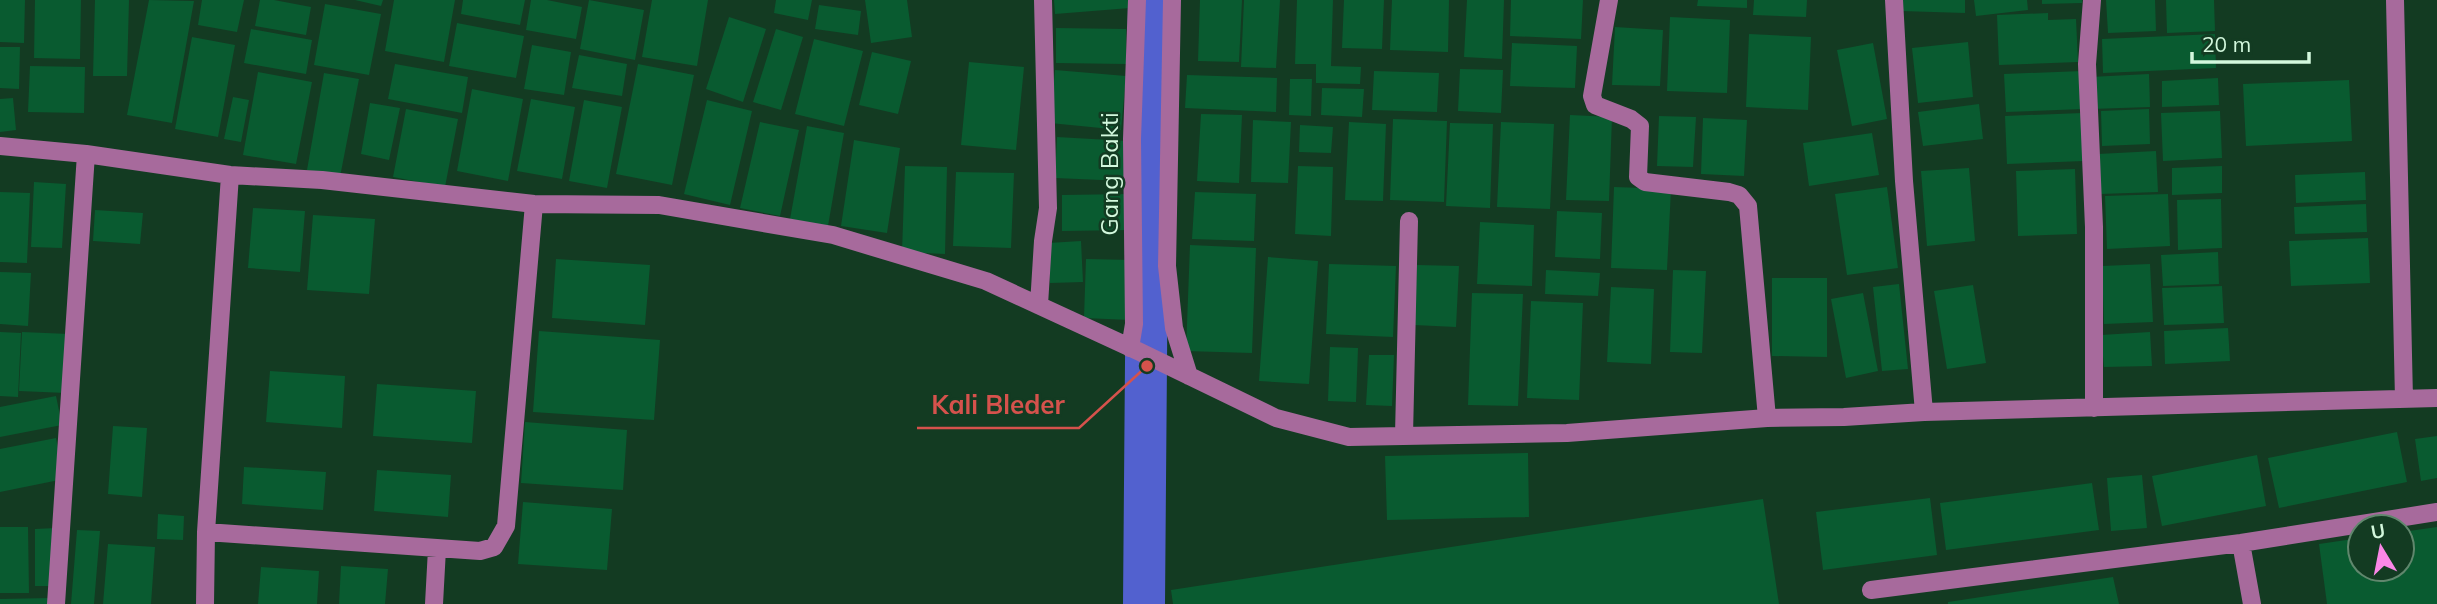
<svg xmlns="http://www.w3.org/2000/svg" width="2437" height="604" font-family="Mulish,sans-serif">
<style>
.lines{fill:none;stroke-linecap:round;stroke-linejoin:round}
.canal{stroke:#5261cf;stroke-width:42}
.building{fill:#095b30}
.minor{stroke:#a76a9c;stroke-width:18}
.labels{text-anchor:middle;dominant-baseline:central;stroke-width:5;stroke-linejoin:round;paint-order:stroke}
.street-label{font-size:24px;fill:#d3f8dd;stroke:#133b22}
.leader{fill:none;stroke:#d5524c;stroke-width:2.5}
.callout-dot{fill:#d5524c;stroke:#133b22;stroke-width:2.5}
.callout-label{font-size:26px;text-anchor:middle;font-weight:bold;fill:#d5524c;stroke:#133b22;stroke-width:5;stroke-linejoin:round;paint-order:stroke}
</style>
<rect width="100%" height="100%" fill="#133b22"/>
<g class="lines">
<path class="canal" d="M1144,604l5,-604"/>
</g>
<path class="building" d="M0,0h25l-1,43 -24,-1z
M35,0h46l-1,59 -46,-1z
M95,0h34l-2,76h-34z
M149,0l45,1 -22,122 -45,-8z
M202,0h42l-7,32 -39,-7z
M260,0h14l37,7 -5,28 -51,-9z
M355,0h28l-2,6z
M394,0h61l-11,62 -59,-11z
M463,0h62l-5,25 -59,-11z
M531,0h16l35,7 -6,32 -50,-9z
M589,0l55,10 -9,50 -55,-11z
M652,0h56l-11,66 -55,-9z
M776,0h36l-4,20 -34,-7z
M865,0h42l5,37 -41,6z
M1054,0h76v8l-75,6z
M1200,0h42l-3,62 -41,-1z
M1244,0h36l-4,68 -35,-1z
M1297,0h36l-2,66 30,1 -1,17 -44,-1v-19h-21z
M1344,0h40l-2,49 -40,-1z
M1392,0h57l-1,52 -58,-2z
M1467,0h37l-2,59 -38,-2z
M1511,0h72l-2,39 -71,-3z
M1698,0h49v8l-50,-2z
M1754,0h53l-1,17 -53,-2z
M1901,0h64v13l-64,-2z
M1974,0h53l1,10 -52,6z
M2042,0h40v3l-40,1z
M2106,0h49l1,31 -48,2z
M2166,0h48l1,31 -48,2z
M325,4l56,10 -12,61 -55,-10z
M819,5l42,6 -3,24 -43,-6z
M2048,13v7l28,-1 2,43 -79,3 -2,-50z
M729,17l37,12 -23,73 -37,-13z
M1670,17l60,3 -3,73 -60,-2z
M457,23l67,13 -8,42 -67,-12z
M1615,27l48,3 -3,56 -48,-1z
M1056,28l70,1v35l-70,-1z
M251,29l61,11 -6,34 -62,-11z
M776,29l27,8 -22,73 -28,-8z
M1749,34l62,3 -3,73 -62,-3z
M2215,34l1,34 -113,5 -1,-34z
M192,37l43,8 -17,92 -43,-8z
M814,39l49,12 -19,75 -49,-12z
M1968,42l5,55 -55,6 -6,-55z
M1512,43l65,3 -2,42 -65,-2z
M1873,43l14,76 -35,7 -15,-76z
M532,45l39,7 -7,43 -40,-6z
M0,47h20l-1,42 -19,-1z
M872,52l39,9 -13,53 -39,-9z
M579,55l48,9 -5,32 -50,-8z
M969,62l55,5 -8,83 -55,-5z
M395,64l73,13 -6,36 -74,-14z
M638,64l56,11 -22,110 -56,-11z
M30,66l55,1 -1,46 -56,-1z
M1460,69l43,1 -2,43 -43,-2z
M1055,70l71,6 -5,54 -71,-7z
M1374,71l65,2 -2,39 -65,-2z
M2082,71l1,38 -77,3 -2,-38z
M258,72l54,10 -16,82 -53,-9z
M324,73l35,6 -19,98 -33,-7z
M2149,74l1,33 -59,2 -1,-32z
M1187,75l90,3 -1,34 -91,-4z
M2218,78l1,27 -57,2v-26z
M1290,79h22l-1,37 -22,-1z
M2349,80l3,61 -106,5 -3,-62z
M1322,88l42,1 -2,28 -41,-2z
M472,89l51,10 -15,82 -51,-10z
M233,97l16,3 -8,42 -17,-3z
M13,98l3,32 -16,2v-33z
M531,99l44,8 -13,72 -45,-8z
M584,100l38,7 -15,81 -38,-7z
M707,100l45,11 -22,94 -46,-11z
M370,103l30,5 -11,52 -28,-6z
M1979,104l4,35 -60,7 -5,-34z
M406,109l52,10 -13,68 -52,-10z
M2149,109l1,35 -48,2 -1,-35z
M2220,111l2,47 -59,3 -2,-48z
M2082,113l2,48 -77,3 -2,-48z
M1201,114l41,1 -3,68 -42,-2z
M1570,115l42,2 -3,84 -43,-1z
M1659,116l37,1 -3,50 -36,-1z
M1703,118l44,2 -3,56 -43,-2z
M1393,119l54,2 -3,81 -54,-2z
M1253,120l38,2 -3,61 -37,-1z
M760,122l39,8 -19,86 -40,-8z
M1349,122l37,2 -3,77 -38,-1z
M1501,122l53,2 -4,85 -53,-2z
M1450,123l43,1 -3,84 -44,-2z
M1300,125l33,2 -2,26 -32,-1z
M807,126l37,7 -16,93 -38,-7z
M1872,133l7,42 -70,11 -6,-43z
M1057,137l70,4 -2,40 -70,-3z
M854,140l46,8 -13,85 -46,-7z
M2156,151l2,41 -58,2 -2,-40z
M905,166l42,1 -2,87 -43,-2z
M1298,166l35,1 -2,69 -36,-2z
M2222,166v27l-50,2v-27z
M1969,168l6,73 -48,5 -6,-75z
M2075,169l2,65 -59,2 -2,-65z
M956,172l58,1 -3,75 -58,-2z
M2365,172l1,28 -70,3 -1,-28z
M34,182l32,2 -4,64 -31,-1z
M1614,187l57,2 -4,81 -56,-2z
M1887,187l11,81 -51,7 -12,-81z
M0,192l30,1 -3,70 -27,-1z
M1195,192l61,2 -2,47 -62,-2z
M1130,194v36l-68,1v-36z
M2168,194l2,52 -63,3 -2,-53z
M2221,199l1,49 -44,2 -1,-50z
M2366,204l1,28 -72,2 -1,-27z
M253,208l52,3 -5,61 -52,-4z
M95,210l48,3 -3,31 -47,-3z
M1557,211l45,2 -2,46 -45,-2z
M313,215l62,4 -6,75 -62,-4z
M1480,222l54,3 -2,61 -55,-2z
M2368,238l2,45 -79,3 -2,-45z
M1081,241l2,41 -33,1 -2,-40z
M1190,245l66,3 -4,105 -66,-2z
M2218,252l1,32 -56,2 -2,-31z
M1268,257l50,4 -9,123 -50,-3z
M556,259l94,6 -5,60 -93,-7z
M1086,259l46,1 -2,60 -46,-2z
M1329,264l67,2 -3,71 -67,-3z
M2150,264l3,58 -49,2 -2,-58z
M1417,265l42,1 -3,61 -42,-2z
M1546,270l54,3 -2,23 -53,-2z
M1673,270l33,1 -4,82 -32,-1z
M0,272l31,1 -3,53 -28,-2z
M1772,278h55v79l-55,-1z
M1899,284l9,85 -26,2 -9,-84z
M1973,285l13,78 -39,6 -13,-78z
M2222,286l2,37 -60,2 -2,-37z
M1611,287l43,2 -3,75 -44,-2z
M1472,293l51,1 -5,112 -50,-1z
M1863,293l15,78 -32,7 -15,-79z
M1531,301l52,2 -4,97 -52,-2z
M2228,328l2,33 -65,3 -1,-33z
M539,331l121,9 -6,80 -121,-8z
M0,332l21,1 -3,64 -18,-1z
M22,332l47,2 -3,59 -47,-2z
M2150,332l2,34 -48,1 -3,-32z
M1330,347l28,1 -2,54 -28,-1z
M1369,355h25l-2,51 -26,-1z
M270,371l75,5 -3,52 -76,-6z
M377,384l99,7 -4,52 -99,-7z
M56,396l6,29 -62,12v-30z
M525,422l102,8 -4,60 -102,-7z
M113,426l34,2 -5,69 -34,-3z
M2397,432l10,50 -128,26 -11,-50z
M2437,436v42l-16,3 -6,-42z
M56,438l8,41 -64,13v-43z
M1528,453l1,64 -142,3 -2,-64z
M2257,455l9,51 -104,20 -10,-50z
M244,467l82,5 -3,38 -81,-6z
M377,470l74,5 -3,42 -74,-6z
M2142,475l5,53 -36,3 -4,-53z
M2092,483l7,47 -153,20 -6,-47z
M1930,498l7,57 -114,15 -7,-58z
M1763,499l16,105h-606l-2,-14z
M523,502l89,7 -5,61 -89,-6z
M158,514l26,2 -1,24 -26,-1z
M0,527h28l1,66h-29z
M2437,527v77h-110l-8,-60 41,-6v31h42v-37z
M56,528l1,58h-22v-57z
M77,530l23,1 -6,73h-23z
M108,544l47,3 -4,57h-48z
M341,566l47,3 -3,35h-46z
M261,567l58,4 -2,33h-59z
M2113,577l6,27h-171v-2z
M51,598v6h-51v-5z"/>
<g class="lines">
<path class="minor" d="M1172,0l-5,266 7,62 15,48
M1609,0l-17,96 3,9 36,14 9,7 -2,51 7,5 84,10 10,3 9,11 19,212
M1894,0l10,181 20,231
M2092,0l-5,64 7,163v181
M2395,0l9,399
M0,146l86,8 144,21 92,5 212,24 125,1 174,30 153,46 154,71 136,66 73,19 218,-4 200,-15 77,-1 80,-5 513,-14
M1039,305l4,-64 5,-33 -5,-208
M1130,348l4,-24 -2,-185 5,-139
M1404,435l5,-214
M206,532l274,19 14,-4 12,-21 28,-322
M2241,543l11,61
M1871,590l370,-47 196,-31
M56,604l30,-450
M205,604l1,-72 24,-357
M434,604l3,-55"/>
</g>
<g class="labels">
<g class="street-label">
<text transform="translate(1109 174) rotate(-90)">Gang Bakti</text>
</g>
</g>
<path class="leader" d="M1147 366L1079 428H917"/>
<circle class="callout-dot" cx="1147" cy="366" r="7"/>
<g class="callout-label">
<text x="998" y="414">Kali Bleder</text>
</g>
<g transform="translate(2381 548) rotate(350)"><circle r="33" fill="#133b22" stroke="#60876d" stroke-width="2"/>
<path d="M0-5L12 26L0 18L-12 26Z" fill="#fa87e7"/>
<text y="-10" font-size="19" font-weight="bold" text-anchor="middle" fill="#d3f8dd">U</text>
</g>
<path d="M2192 52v10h117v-10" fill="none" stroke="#d3f8dd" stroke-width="3.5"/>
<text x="2202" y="52" font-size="21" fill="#d3f8dd" stroke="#133b22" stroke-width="5" paint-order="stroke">20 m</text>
</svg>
